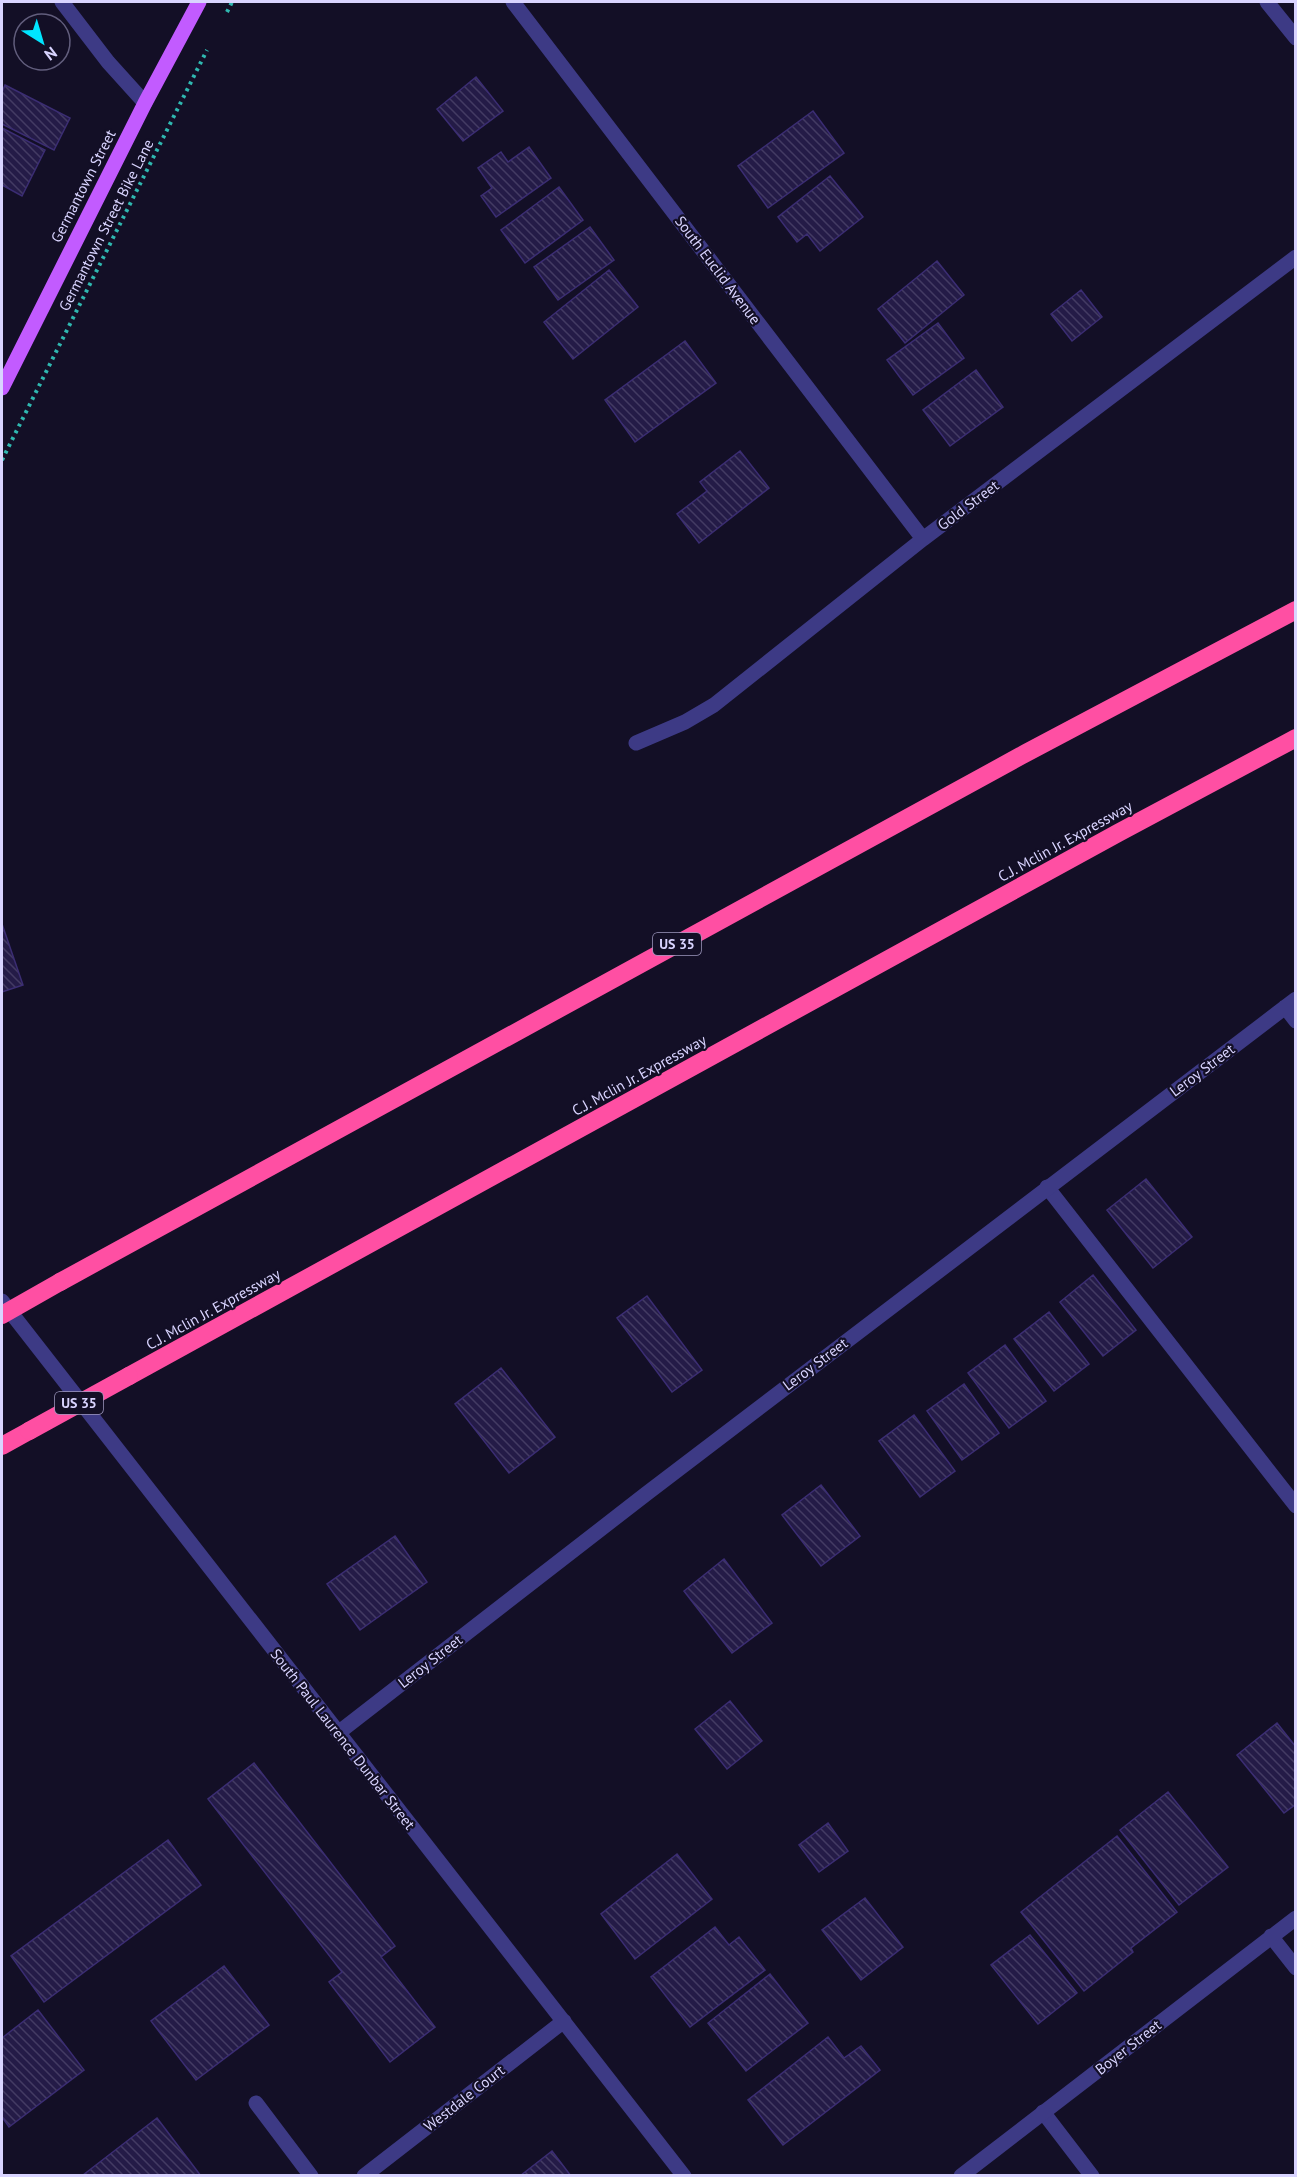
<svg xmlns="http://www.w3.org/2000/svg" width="1297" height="2177" font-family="'PT Sans',sans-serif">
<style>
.building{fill:url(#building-back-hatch);stroke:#3b2d73;stroke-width:1.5}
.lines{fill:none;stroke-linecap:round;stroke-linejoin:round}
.path{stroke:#2fb8b0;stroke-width:4;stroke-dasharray:3 4.5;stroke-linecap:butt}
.service{stroke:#3d3a85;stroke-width:15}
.minor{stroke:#3d3a85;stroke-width:15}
.primary{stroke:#c25bff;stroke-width:15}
.motorway{stroke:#ff4fa3;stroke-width:18}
.motorway-bridge{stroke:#ff4fa3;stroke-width:18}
.labels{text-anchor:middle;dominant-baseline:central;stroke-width:4.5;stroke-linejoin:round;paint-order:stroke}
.shield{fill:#130f26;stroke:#9e99be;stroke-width:1.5}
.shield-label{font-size:14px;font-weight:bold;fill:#d9d4ff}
.street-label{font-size:15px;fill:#d9d4ff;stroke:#130f26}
</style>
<defs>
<pattern id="building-back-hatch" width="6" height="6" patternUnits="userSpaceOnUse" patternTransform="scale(1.5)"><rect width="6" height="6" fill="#241b47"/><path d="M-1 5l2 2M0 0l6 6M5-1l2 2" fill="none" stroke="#433b63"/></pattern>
</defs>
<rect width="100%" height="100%" fill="#130f26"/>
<path class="building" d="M476,77l27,34 -40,30 -26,-32z
M5,85l65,33 -16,32 -52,-26v-32z
M813,111l31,42 -76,55 -30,-42z
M2,128l43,22 -23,46 -20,-11z
M529,147l22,31 -55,39 -15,-21 11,-8 -14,-20 23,-16 7,10z
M830,176l33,41 -43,34 -13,-17 -10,8 -19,-25z
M559,187l24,33 -58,43 -24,-33z
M590,227l24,33 -56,40 -24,-33z
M937,261l27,34 -59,48 -27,-34z
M609,270l29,37 -65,52 -29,-37z
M1081,290l21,27 -30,24 -21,-27z
M938,323l26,35 -51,37 -26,-35z
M685,341l31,42 -81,59 -30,-42z
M976,370l27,37 -53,39 -27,-36z
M740,451l29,37 -70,55 -22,-29 30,-23 -7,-9z
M2,924l21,61 -21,7z
M1146,1179l46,58 -39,31 -46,-58z
M1093,1275l43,55 -33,26 -43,-54z
M647,1296l55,74 -30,22 -55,-74z
M1049,1312l40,52 -35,27 -40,-52z
M1005,1345l41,56 -37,27 -41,-55z
M501,1368l54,69 -46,36 -54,-69z
M964,1384l35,49 -37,27 -35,-49z
M914,1415l41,56 -35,26 -41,-56z
M821,1485l39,51 -39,30 -39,-51z
M395,1536l32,46 -67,48 -33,-46z
M724,1559l48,64 -40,30 -48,-62z
M730,1701l32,40 -35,28 -32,-40z
M1277,1723l19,24v57l-12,9 -47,-58z
M254,1763l141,183 -14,11 54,70 -45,35 -61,-80 13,-10 -134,-173z
M1168,1792l60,75 -49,38 -59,-75z
M828,1823l20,28 -29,21 -20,-27z
M1117,1836l60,76 -46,36 2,4 -49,39 -63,-79z
M168,1840l33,45 -157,117 -33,-46z
M677,1854l35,45 -77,60 -34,-45z
M865,1898l38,49 -42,33 -39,-50z
M715,1927l14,18 10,-8 26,33 -75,57 -39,-50z
M1030,1935l47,58 -39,31 -47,-59z
M224,1966l45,59 -73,55 -45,-59z
M770,1974l38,49 -62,48 -38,-48z
M38,2010l46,60 -75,57 -7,-10v-79z
M828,2037l16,21 17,-12 19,24 -97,75 -35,-45z
M157,2118l44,58h-117l-1,-1z
M552,2151l19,25h-51z"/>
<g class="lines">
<path class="path" d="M227,12l5,-10
M2,460l205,-410"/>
<path class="service" d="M1047,1187l249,319
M256,2103l55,73
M1043,2112l49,64"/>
<path class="minor" d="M62,2l46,60 37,41
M513,2l410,537
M1267,2l29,36
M636,743l49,-21 29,-17 209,-166 373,-282
M1285,1007l11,14
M2,1301l682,875
M338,1733l308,-239 650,-495
M1271,1936l25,32
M364,2176l200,-155
M961,2176l335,-258"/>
<path class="primary" d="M2,388l143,-285 54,-101"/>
<path class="motorway" d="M60,1282l966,-529 270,-143
M129,1376l989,-543 178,-95
M2,1446l27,-15"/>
<path class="motorway-bridge" d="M2,1315l58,-33
M29,1431l100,-55"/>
</g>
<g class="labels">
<g class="shield">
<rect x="653" y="933" width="48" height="22" rx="4.5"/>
<rect x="55" y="1392" width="48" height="22" rx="4.5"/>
</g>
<g class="shield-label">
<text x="677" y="944">US 35</text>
<text x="79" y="1403">US 35</text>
</g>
<g class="street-label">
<text transform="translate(83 186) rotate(-63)">Germantown Street</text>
<text transform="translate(106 225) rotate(-63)">Germantown Street Bike Lane</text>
<text transform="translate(718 270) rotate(53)">South Euclid Avenue</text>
<text transform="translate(968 505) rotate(-37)">Gold Street</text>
<text transform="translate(1065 841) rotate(-29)">C.J. Mclin Jr. Expressway</text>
<text transform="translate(1202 1070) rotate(-37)">Leroy Street</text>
<text transform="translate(639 1075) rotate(-29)">C.J. Mclin Jr. Expressway</text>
<text transform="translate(213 1309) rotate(-29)">C.J. Mclin Jr. Expressway</text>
<text transform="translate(815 1364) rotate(-37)">Leroy Street</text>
<text transform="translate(430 1661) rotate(-38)">Leroy Street</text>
<text transform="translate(343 1739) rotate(52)">South Paul Laurence Dunbar Street</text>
<text transform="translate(1128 2047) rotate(-38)">Boyer Street</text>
<text transform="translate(464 2098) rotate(-38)">Westdale Court</text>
</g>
</g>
<rect width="1297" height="2177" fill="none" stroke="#d9d4ff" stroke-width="6"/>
<g transform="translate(42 42) rotate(143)"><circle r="28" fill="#130f26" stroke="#625e7d" stroke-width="1.5"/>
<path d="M0-4.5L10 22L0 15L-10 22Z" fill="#00e5ff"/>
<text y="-9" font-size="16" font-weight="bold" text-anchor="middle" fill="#d9d4ff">N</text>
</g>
</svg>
